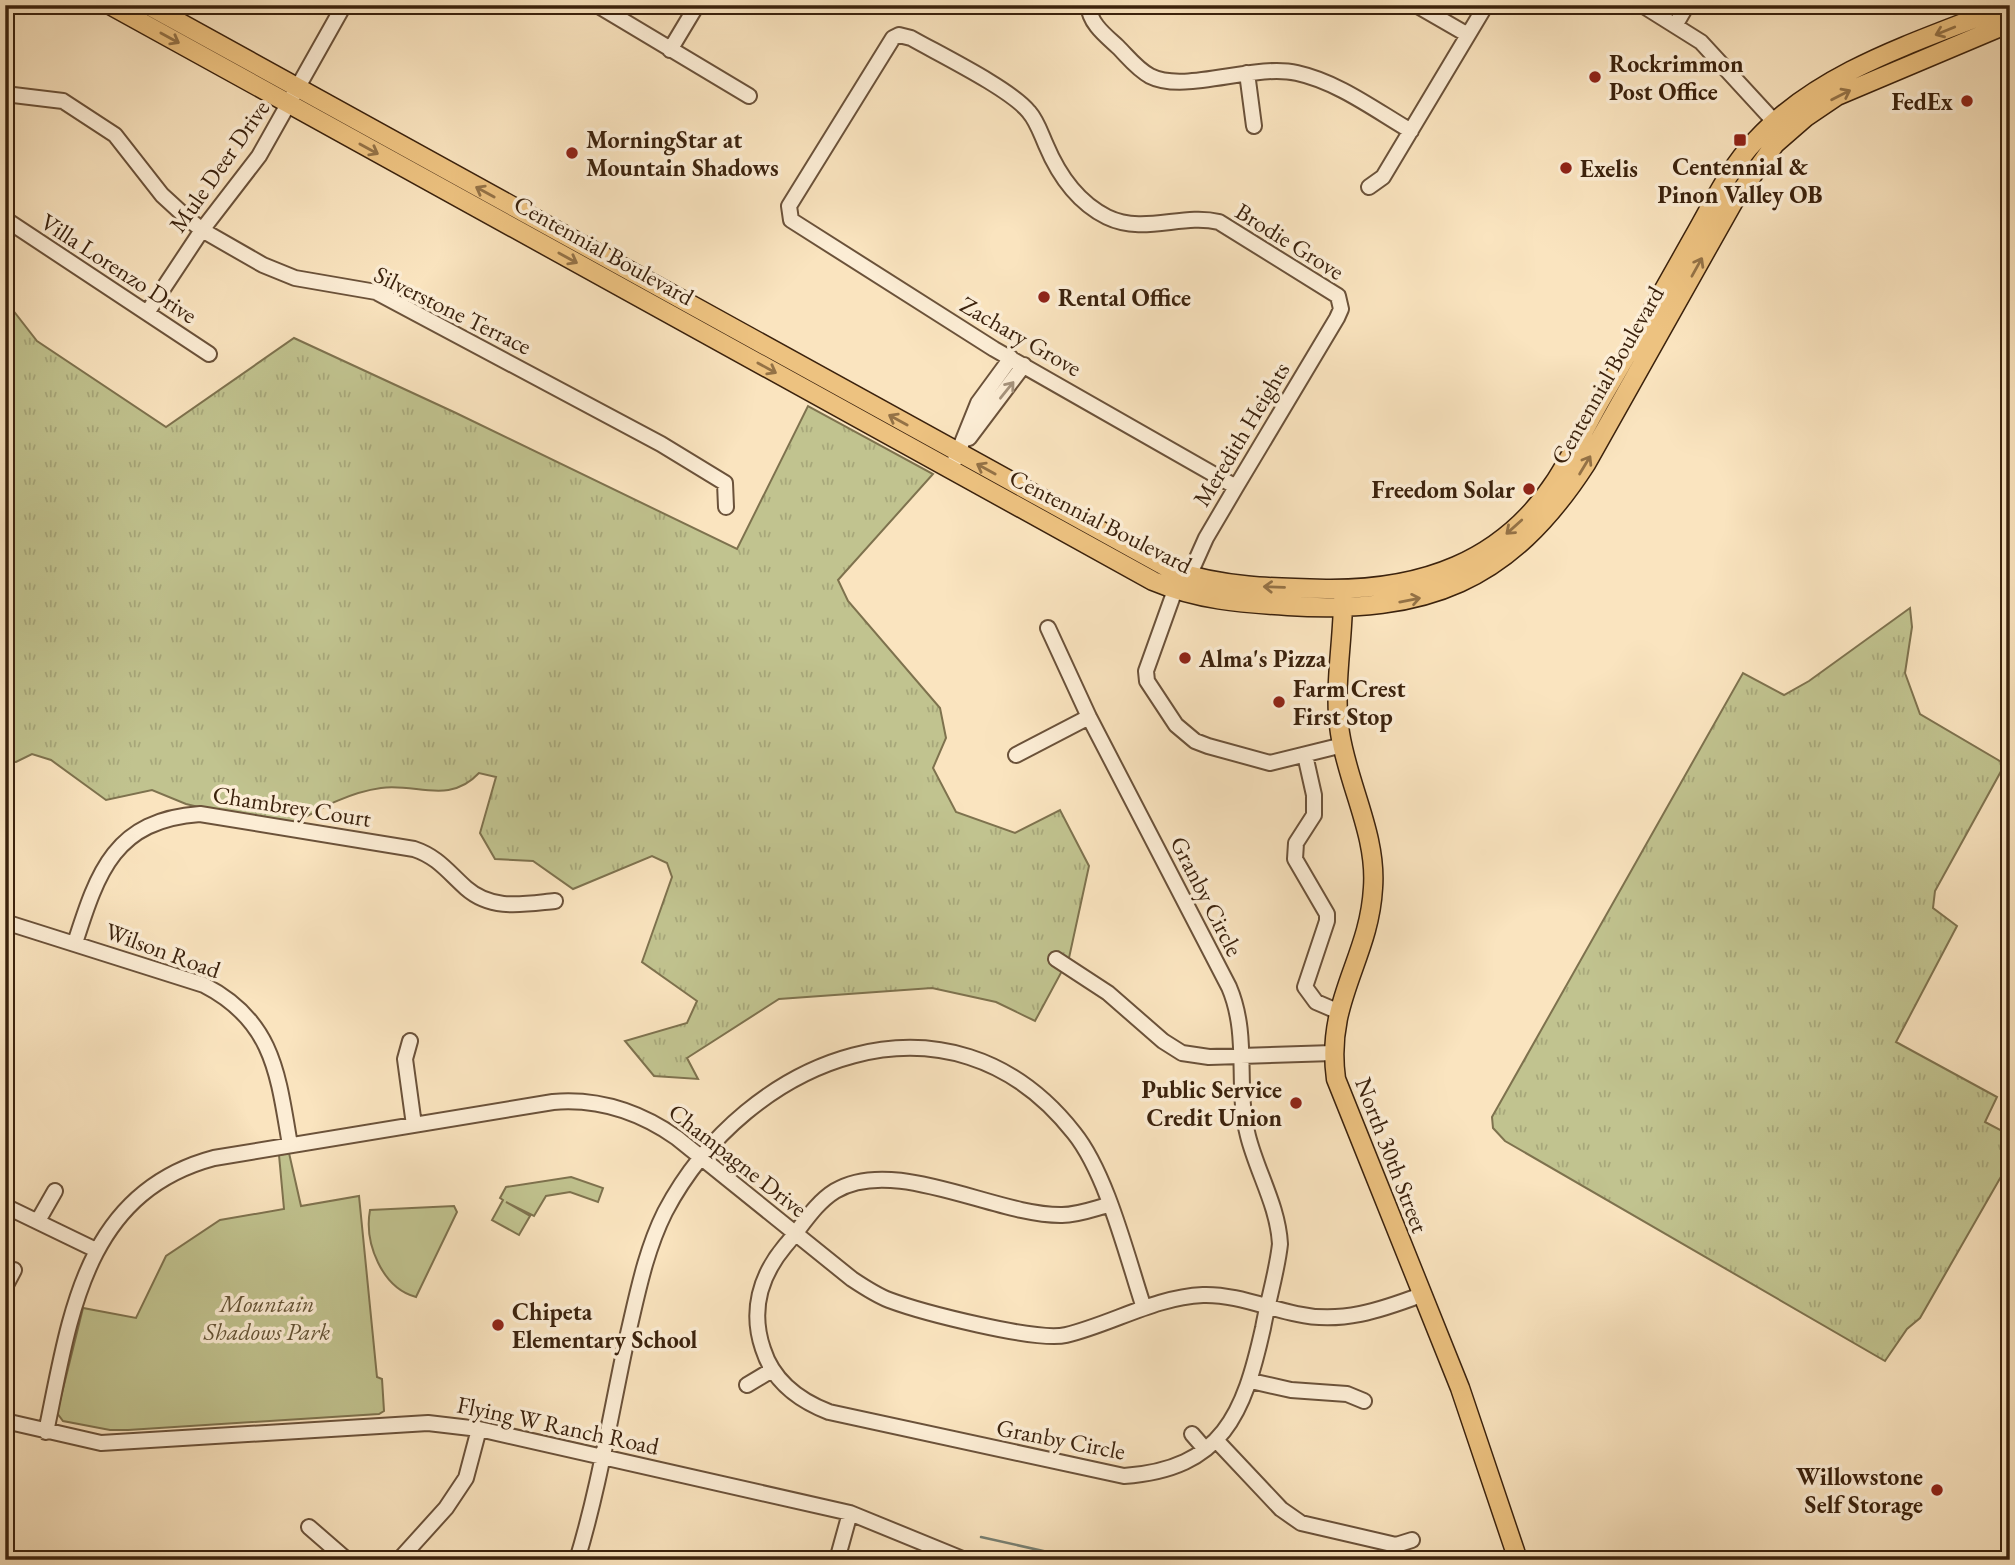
<svg xmlns="http://www.w3.org/2000/svg" width="2015" height="1565" font-family="'EB Garamond',serif">
<style>
.grass{fill:url(#grass-tufts);stroke:#7e724e;stroke-width:2}
.park{fill:#c1c38f;stroke:#7e724e;stroke-width:2}
.lines{fill:none;stroke-linecap:round;stroke-linejoin:round}
.stream{stroke:#778073;stroke-width:2.5}
.minor-casing{stroke:#6b523a;stroke-width:18}
.major-casing{stroke:#3b220d;stroke-width:21}
.minor{stroke:#fcedd5;stroke-width:14}
.major{stroke:#edc280;stroke-width:18}
.oneway{stroke:#947246}
.oneway2{stroke:#a5927b}
.poi-dot{fill:#8f2418;stroke:#fcedd5;stroke-width:2.5}
.labels{text-anchor:middle;dominant-baseline:central;stroke-width:7;stroke-linejoin:round;paint-order:stroke}
.poi-label{font-size:24px;font-weight:bold;fill:#3b220d;stroke:#fcedd5;text-anchor:start}
.street-label{font-size:24px;fill:#3b220d;stroke:#fcedd5}
.park-label{font-size:24px;font-style:italic;fill:#635234;stroke:#fcedd5}
</style>
<defs>
<pattern id="grass-tufts" width="24" height="20" patternUnits="userSpaceOnUse" patternTransform="scale(1.75)"><rect width="24" height="20" fill="#c1c38f"/><path d="M3 7l-1-3M5 7V3M7 7l1-3M15 17l-1-3M17 17v-4M19 17l1-3" fill="none" stroke="#a7a77a"/></pattern>
</defs>
<rect width="100%" height="100%" fill="#fae4bf"/>
<filter id="stains"><feTurbulence type="fractalNoise" baseFrequency=".00286" numOctaves="4"/><feColorMatrix values="0 0 0 0 .2 0 0 0 0 .09 0 0 0 0 .02 0 0 0 .5 -.17"/></filter>
<radialGradient id="worn" r=".72"><stop offset=".6" stop-color="#630" stop-opacity="0"/><stop offset="1" stop-color="#630" stop-opacity=".3"/></radialGradient>
<path class="grass" d="M5,300l32,41 129,86 128,-89 162,75 281,136 71,-143 125,68 -95,106 10,21 92,107 6,30 -13,30 23,44 59,21 45,-23 29,56 -20,92 -34,63 -39,-19 -64,-14 -153,11 -92,59 11,21 -44,-3 -29,-35 62,-18 10,-22 -55,-39 30,-85 -5,-14 -15,-7 -79,33 -40,-28 -38,-2 -15,-26 16,-56 -17,-4c-30,32 -62,10 -98,15 -36,5 -64,23 -95,40l-100,-24 -34,-14 -46,10 -55,-40 -19,-6 -16,8 -11,-1z
M1910,608l2,19 -7,46 15,41 85,50 -70,127 -2,17 24,18 -61,116 101,55 -12,25 25,13v26l-90,157 -13,11 -22,32 -380,-220 -12,-13 -1,-11 251,-444 41,22 25,-14z"/>
<path class="park" d="M289,1153l12,53 58,-10 18,181 5,2 2,32 -5,3 -251,16h-18l-47,-9 -6,-8 26,-105 53,10 30,-62 54,-36 64,-11 -5,-54z
M571,1177l32,11 -5,14 -28,-10 -24,4 -12,20 -28,-14 24,14 -11,19 -27,-15 11,-20 -3,-2 6,-11z
M454,1206l3,6 -41,85c-34,-9 -52,-54 -46,-87z"/>
<g class="lines">
<path class="stream" d="M981,1537l102,23"/>
<g class="minor-casing">
<path id="minor" d="M597,5l152,91
M1088,5c2,19 17,30 30,42 10,10 19,22 32,29 35,18 104,-13 147,-3 41,9 78,37 114,58
M1416,5l52,30
M1642,5l59,37 80,87
M1676,24l11,-19
M670,50l27,-45
M1247,73l7,53
M5,94l58,7 52,34 47,60 24,22 16,13 61,35 32,13 81,14 285,152 64,39 1,24
M1369,187l14,-10 103,-172
M5,219l204,135
M147,313l55,-83 57,-74 85,-151
M969,438l55,-73
M955,460l23,-57 33,-45
M1189,576l17,-38 30,-51 101,-169 4,-9 -3,-13 -119,-74c-37,-9 -75,13 -112,-5 -30,-15 -48,-41 -61,-72 -5,-11 -9,-24 -17,-33 -18,-23 -90,-58 -118,-74l-12,-3 -6,3 -104,168 2,14 203,129 242,138
M1175,590l-29,81 1,10 29,44 19,16 13,5 62,17 73,-18
M1048,628l41,89 140,270c21,49 6,99 19,149 9,36 30,70 32,108 -3,28 -12,56 -17,84 -19,85 -40,141 -139,148l-295,-64c-31,-12 -56,-31 -66,-63 -13,-38 -3,-73 22,-103 16,-18 29,-42 50,-55 60,-36 161,25 227,24 16,0 31,-6 46,-10
M1016,755l73,-38
M1305,755l9,40v20l-18,28 -1,16 32,55v7l-22,66 11,15 21,9
M5,922l199,63c70,36 74,90 86,160
M75,943c23,-72 40,-123 125,-129l214,35c24,8 34,23 52,39 26,23 58,16 89,13
M1056,959l52,34 55,48 19,12 27,4 124,-4
M410,1041l-5,18 9,66
M5,1206l91,44
M39,1219l16,-28
M5,1287l9,-17
M1251,1381l40,9 56,4 17,7
M747,1385l25,-15
M5,1421l96,22 327,-20 51,6 371,84 115,47
M46,1432c24,-114 37,-239 168,-274l339,-56c47,-4 87,10 124,36l175,141c12,8 24,16 37,21 32,12 147,42 177,35 46,-11 89,-38 137,-40 32,-1 64,13 94,19 44,10 84,-4 124,-19
M1192,1434l13,15
M1216,1440l65,69 20,14 95,22 16,-5
M309,1527l38,33
M399,1560l47,-52 20,-30 13,-49
M577,1560c22,-72 34,-148 50,-222 10,-42 18,-86 38,-126 81,-154 285,-237 409,-79 33,41 53,124 70,175
M837,1560l13,-47"/>
</g>
<g class="major-casing">
<path id="major" d="M110,5l1043,576c45,19 87,22 135,25 138,8 221,-23 298,-142l148,-263 41,-57 31,-27 31,-21 173,-73
M148,5l1024,565c50,17 101,18 154,19 94,1 176,-26 230,-109 16,-25 29,-52 43,-77 32,-55 63,-110 94,-165 19,-33 36,-70 63,-98 66,-71 165,-99 253,-135
M1343,600c0,43 -10,89 -3,133 8,52 37,102 33,155 -4,72 -48,112 -37,191l124,309 58,172"/>
</g>
<use href="#minor" class="minor"/>
<use href="#major" class="major"/>
</g>
<defs><path id="oneway-shaft" d="M-6 0H5M1.5-3L5.5 0L1.5 3" fill="none" stroke-width="1.6" stroke-linecap="round" stroke-linejoin="round" transform="scale(1.75)"/></defs>
<g class="oneway">
<use href="#oneway-shaft" transform="translate(1945 31) rotate(158)"/>
<use href="#oneway-shaft" transform="translate(170 38) rotate(29)"/>
<use href="#oneway-shaft" transform="translate(1841 95) rotate(-27)"/>
<use href="#oneway-shaft" transform="translate(369 149) rotate(29)"/>
<use href="#oneway-shaft" transform="translate(485 192) rotate(-151)"/>
<use href="#oneway-shaft" transform="translate(568 258) rotate(29)"/>
<use href="#oneway-shaft" transform="translate(1697 267) rotate(-61)"/>
<use href="#oneway-shaft" transform="translate(767 368) rotate(29)"/>
<use href="#oneway-shaft" transform="translate(898 420) rotate(-151)"/>
<use href="#oneway-shaft" transform="translate(1585 465) rotate(-59)"/>
<use href="#oneway-shaft" transform="translate(986 469) rotate(-151)"/>
<use href="#oneway-shaft" transform="translate(1514 527) rotate(138)"/>
<use href="#oneway-shaft" transform="translate(1274 587) rotate(-178)"/>
<use href="#oneway-shaft" transform="translate(1410 600) rotate(-11)"/>
</g>
<use class="oneway2" href="#oneway-shaft" transform="translate(1007 390) rotate(-51)"/>
<g class="poi-dot">
<circle cx="1595" cy="77" r="7"/>
<circle cx="1967" cy="101" r="7"/>
<rect x="1733" y="133" width="14" height="14" rx="3.5"/>
<circle cx="572" cy="153" r="7"/>
<circle cx="1566" cy="168" r="7"/>
<circle cx="1044" cy="297" r="7"/>
<circle cx="1529" cy="489" r="7"/>
<circle cx="1185" cy="658" r="7"/>
<circle cx="1279" cy="702" r="7"/>
<circle cx="1296" cy="1103" r="7"/>
<circle cx="498" cy="1325" r="7"/>
<circle cx="1937" cy="1490" r="7"/>
</g>
<g class="labels">
<g class="poi-label">
<text x="1609" y="63">Rockrimmon<tspan x="1609" dy="28">Post Office</tspan></text>
<text x="1953" y="101" text-anchor="end">FedEx</text>
<text x="586" y="139">MorningStar at<tspan x="586" dy="28">Mountain Shadows</tspan></text>
<text x="1740" y="166" text-anchor="middle">Centennial &amp;<tspan x="1740" dy="28">Pinon Valley OB</tspan></text>
<text x="1580" y="168">Exelis</text>
<text x="1058" y="297">Rental Office</text>
<text x="1515" y="489" text-anchor="end">Freedom Solar</text>
<text x="1199" y="658">Alma's Pizza</text>
<text x="1293" y="688">Farm Crest<tspan x="1293" dy="28">First Stop</tspan></text>
<text x="1282" y="1089" text-anchor="end">Public Service<tspan x="1282" dy="28">Credit Union</tspan></text>
<text x="512" y="1311">Chipeta<tspan x="512" dy="28">Elementary School</tspan></text>
<text x="1923" y="1476" text-anchor="end">Willowstone<tspan x="1923" dy="28">Self Storage</tspan></text>
</g>
<g class="street-label">
<text transform="translate(219 166) rotate(-55)">Mule Deer Drive</text>
<text transform="translate(1290 241) rotate(32)">Brodie Grove</text>
<text transform="translate(604 250) rotate(29)">Centennial Boulevard</text>
<text transform="translate(119 268) rotate(33)">Villa Lorenzo Drive</text>
<text transform="translate(453 310) rotate(26)">Silverstone Terrace</text>
<text transform="translate(1021 336) rotate(30)">Zachary Grove</text>
<text transform="translate(1607 375) rotate(-60)">Centennial Boulevard</text>
<text transform="translate(1241 434) rotate(-59)">Meredith Heights</text>
<text transform="translate(1101 521) rotate(27)">Centennial Boulevard</text>
<text transform="translate(292 806) rotate(9)">Chambrey Court</text>
<text transform="translate(1207 896) rotate(63)">Granby Circle</text>
<text transform="translate(163 950) rotate(20)">Wilson Road</text>
<text transform="translate(1392 1155) rotate(69)">North 30th Street</text>
<text transform="translate(738 1160) rotate(38)">Champagne Drive</text>
<text transform="translate(558 1425) rotate(12)">Flying W Ranch Road</text>
<text transform="translate(1061 1439) rotate(11)">Granby Circle</text>
</g>
<g class="park-label">
<text x="267" y="1303">Mountain<tspan x="267" dy="28">Shadows Park</tspan></text>
</g>
</g>
<rect width="2015" height="1565" fill="none" stroke="#fae4bf" stroke-width="28"/>
<rect x="7" y="7" width="2001" height="1551" fill="none" stroke="#3b220d" stroke-width="3.5"/>
<rect x="14" y="14" width="1987" height="1537" fill="none" stroke="#3b220d" stroke-width="2"/>
<rect width="100%" height="100%" filter="url(#stains)"/>
<rect width="100%" height="100%" fill="url(#worn)"/>
</svg>
